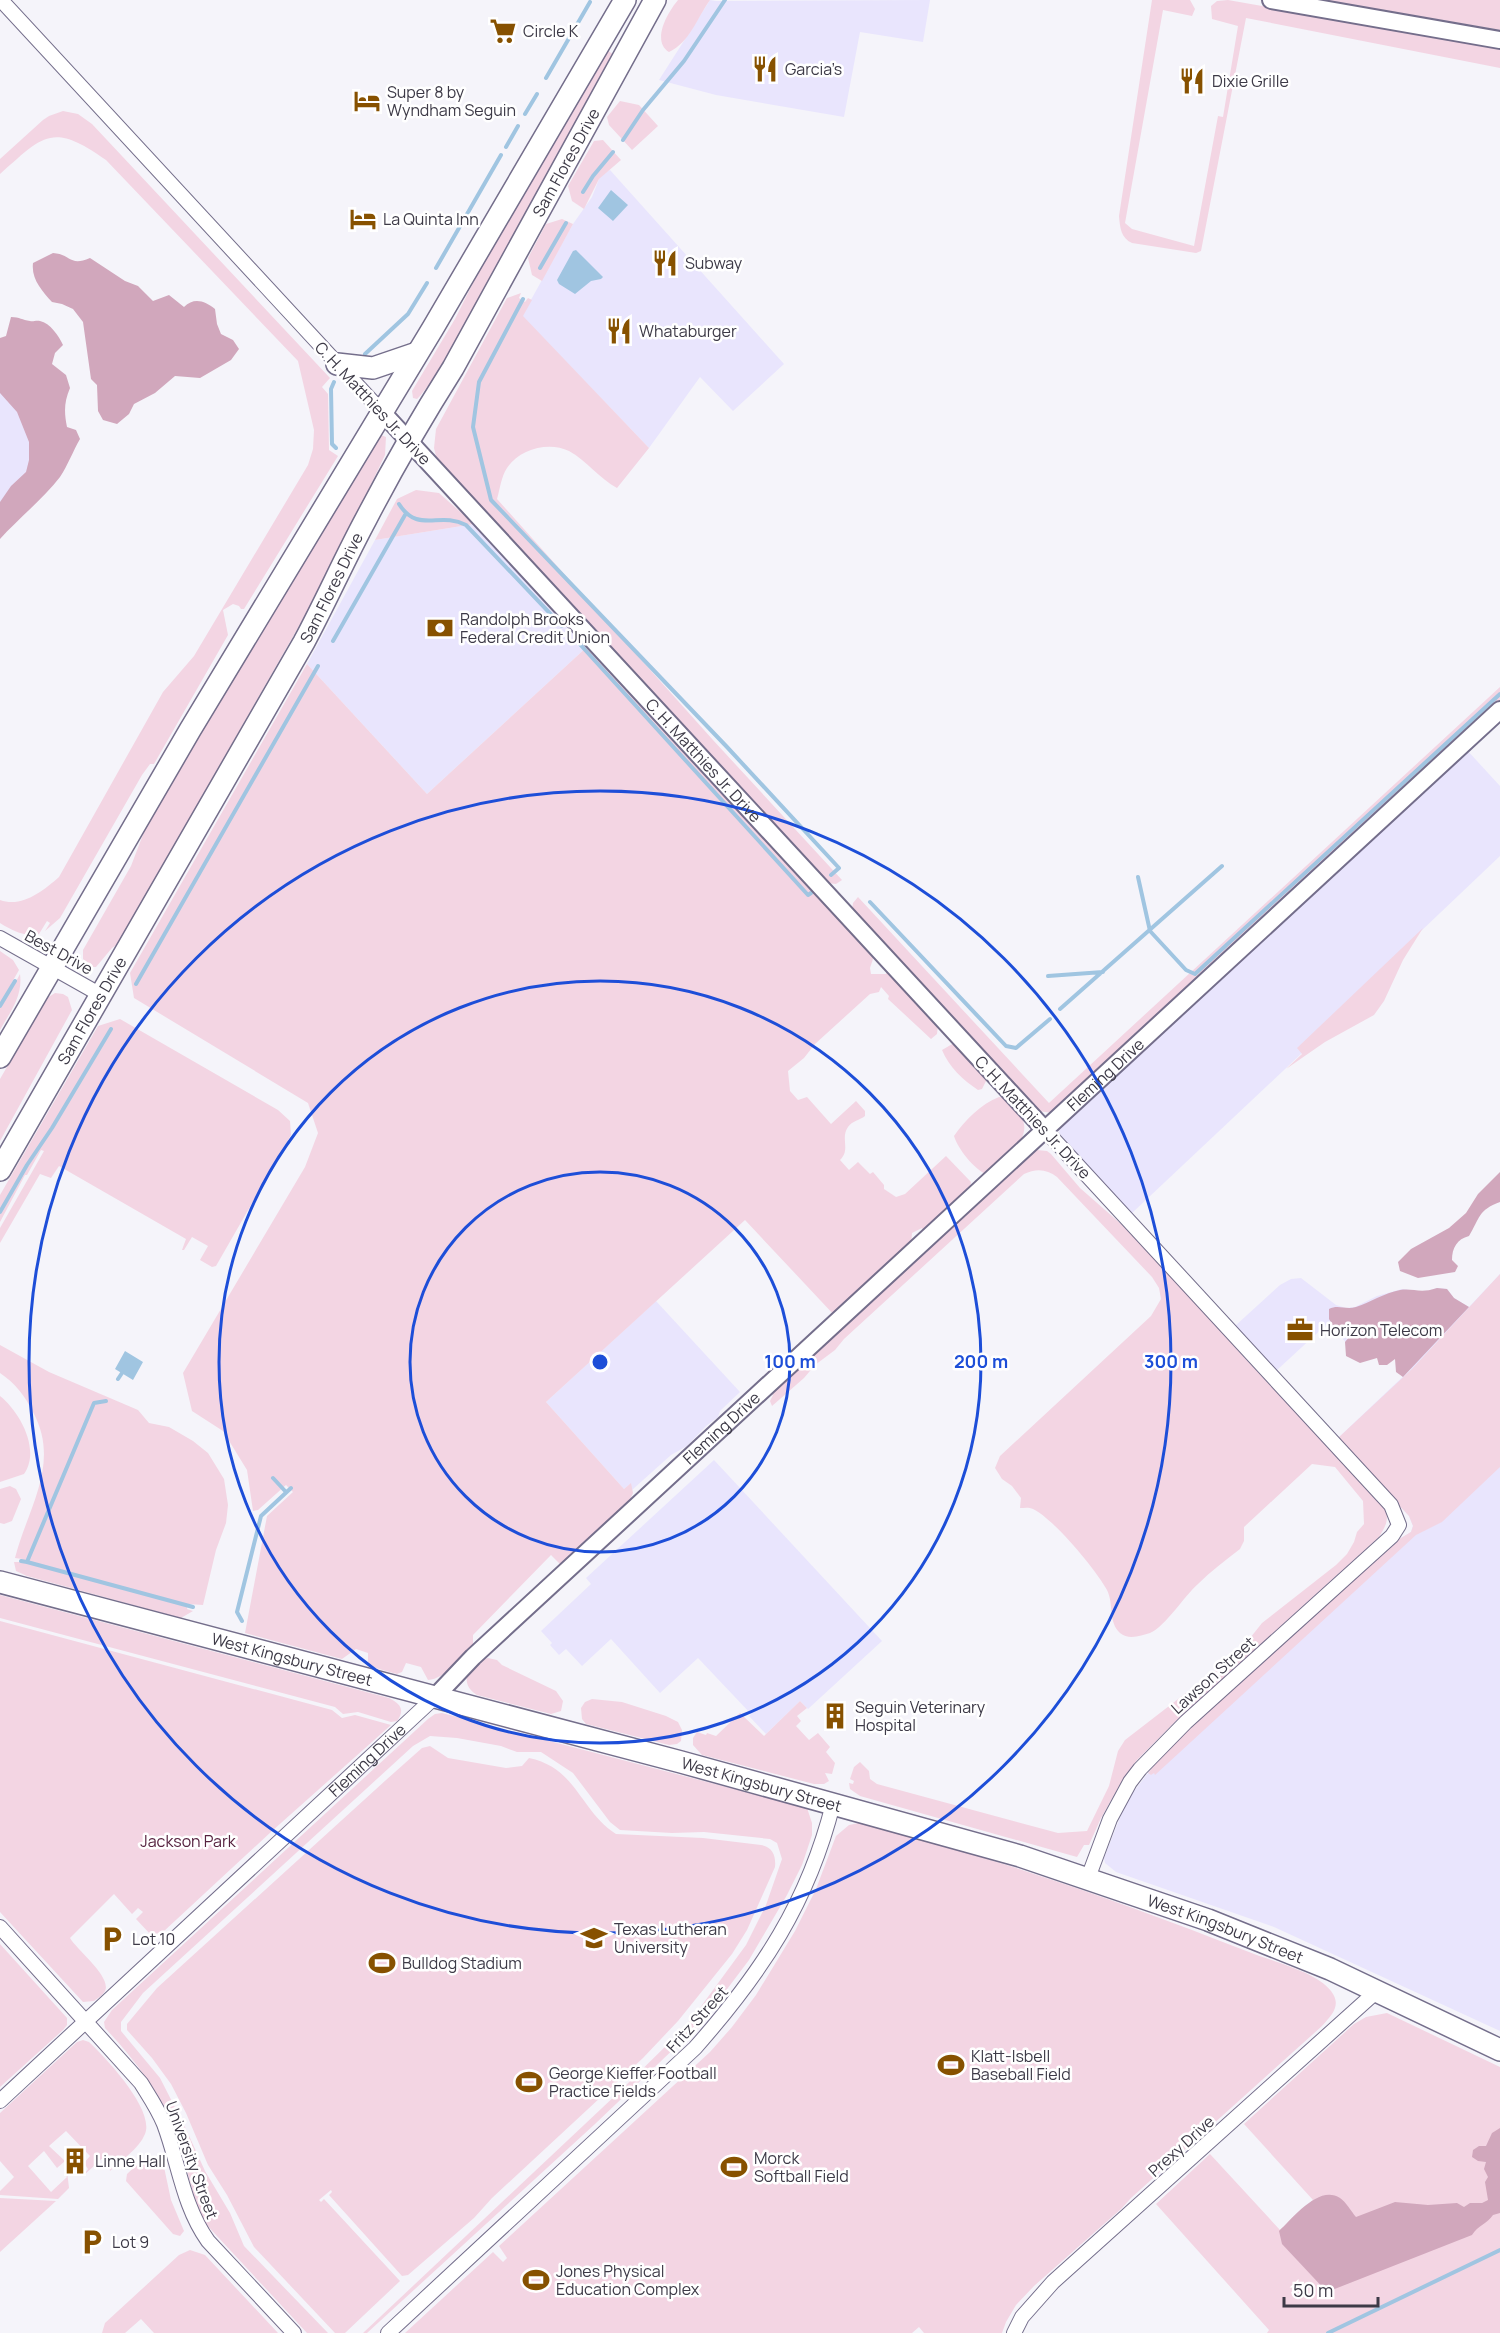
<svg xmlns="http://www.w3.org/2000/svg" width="1500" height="2333" font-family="Manrope,sans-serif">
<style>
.built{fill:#e9e5fd}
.green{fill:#f3d5e3}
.forest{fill:#d1a7bc}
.water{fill:#a0c5e1}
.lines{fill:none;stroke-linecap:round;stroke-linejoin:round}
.stream{stroke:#a0c5e1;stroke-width:4}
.minor-casing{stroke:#746e8b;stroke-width:16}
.tertiary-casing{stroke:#746e8b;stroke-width:20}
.primary-casing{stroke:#746e8b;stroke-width:24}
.minor{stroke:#fff;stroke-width:14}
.tertiary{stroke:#fff;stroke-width:16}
.primary{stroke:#fff;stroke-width:21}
.ring{fill:none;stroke:#1d4ed8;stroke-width:3}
.labels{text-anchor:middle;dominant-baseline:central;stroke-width:5;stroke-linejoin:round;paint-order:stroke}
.poi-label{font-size:16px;fill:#3d3a47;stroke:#fff;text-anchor:start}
.street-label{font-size:16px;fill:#3d3a47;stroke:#fff}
.park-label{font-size:16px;fill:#572340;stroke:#fff}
.centre{fill:#1d4ed8;stroke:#fff;stroke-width:3}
.ring-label{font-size:18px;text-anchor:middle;font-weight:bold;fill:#1d4ed8;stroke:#fff;stroke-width:5;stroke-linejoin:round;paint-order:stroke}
</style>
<rect width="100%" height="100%" fill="#f5f4fa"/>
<path class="built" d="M710,0l6,1 214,-1 -7,42 -63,-10 -16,85 -128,-22 -57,-15z
M610,170l174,194 -51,47 -33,-34 -51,71 -127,-132 51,-92 19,-27 7,-18 5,-6z
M0,372l69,76 -69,70z
M474,524l115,121 -162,149 -120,-130 68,-124z
M1466,749l34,37v70l-202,192 4,5 -171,161 -72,-81 1,-8z
M1500,1274v757l-226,-104 -158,-55 -11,-9 -1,-5 23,-58 36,-46 238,-216 10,-6 2,-6 -4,-10 -72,-77 74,-70 -36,-39 -22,20 -25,-27 -52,48 -41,-45 45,-41 11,-6 10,-1 35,27 10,3 9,-1 22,-11 25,-7 23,3 12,-4 10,1 7,9 15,9z
M656,1301l84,91 -20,19 -2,6 -12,9 -19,20 -16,9 -39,35 -2,-6 -6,5 -78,-87z
M714,1460l168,181 -74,68 -8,-8 -34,33 -17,-18 2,-2 -53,-56 -38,35 -49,-54 -29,27 -16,-17 -7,6 -9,-10 2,-2 -11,-12 50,-47 -5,-6z"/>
<path class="green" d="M678,0h42h-10c-13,18 -20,42 -41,52 -18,-11 -1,-40 9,-52z
M1152,0h38l5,9 -3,7 -29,-6 -38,213 7,6 62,17 24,-130 5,1 15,-91 -26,-7 -1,-13 6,-5 11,-1 272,48v20l-254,-50 -45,233 -5,2 -64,-10c-11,-5 -12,-15 -13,-27z
M1324,0h176v30z
M607,50l7,5 -176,318 -18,23 -3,3 -4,-1 -1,-7 43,-72 25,-50z
M620,101l19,4 19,21 -26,24 -23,-25 -2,-8z
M63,111l15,3 14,10 238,254 -8,9 6,7 1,56 9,6 -94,153h-3l-2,-3 -6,-2 -10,6 5,25 -74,129h-4l-8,11 -82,143 -15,13 5,-8 -3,-2 -8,13c-15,3 -26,-3 -39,-11v-23c22,8 43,-9 59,-23l104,-185 31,-36 114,-191 5,-16 1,-19 -16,-69 -192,-201c-54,-38 -62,-25 -106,14v-15l43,-39 6,-4z
M603,140l18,20 -22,19 -15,30 -12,-8 -4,-15 26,-45z
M562,219l11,5 -31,57 -10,-6 -4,-17 18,-34z
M521,293l-2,5 6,4 3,-4 4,2 -9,16 126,132 -32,40c-17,-9 -30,-27 -48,-37 -20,-10 -50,-2 -62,17 -6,9 -7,21 -10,31l216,241 129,140 -6,4 -8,-1 -390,-419 -4,-16 2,-19 71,-131z
M381,435l5,2 -1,18 -57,120 -210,369 -6,4 -16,19h-3l-10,-8v-9l48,-84 18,-47 180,-305z
M416,490l23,3 35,31 -99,16 22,-41z
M589,645l285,311 -4,12 1,6h15l1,-4 51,55 -1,9 -6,5 -43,-40 1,-3 -8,-9 -2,5 -9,2 -55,50 -11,14 -16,13 2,20 8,9 9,-3 24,27 25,-23 9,10v5c-5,4 -13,5 -17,11 -8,11 3,23 -8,33l9,10 9,-8 12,12 3,-2 11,13v4l12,8 9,-3 41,-38 25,26 -2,10 -44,42 -3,-6 -10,5 -1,13 -76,70 -90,-96 -199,182 78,87 7,-6 2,10 -5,11 -67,61 -10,-10 -78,80v9c-12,12 -27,35 -45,36l-7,-13 -15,-4 -4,9 -5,2 -25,-7 -4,-5v-9l-12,-4 -14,10 -97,-26 22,-117 26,-24 -7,-7 -28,25 -5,1 -6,-41 -24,-39 -31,-20 -9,-38 122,-206 13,-34 -10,-30 -174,-105 -4,-25 177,-309 120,130z
M1500,687v14l-447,412 -15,-2 -186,-201 1,-7 5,-6 191,206z
M1423,928l-20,32 -19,41 -10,14 -49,27 -39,27 16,-15 -5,-6z
M0,951l13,9 6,10 -8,14 3,1 6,-11c3,22 -10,38 -20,56z
M55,993l8,1 5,3 4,13 -72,131v-62l47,-81z
M120,1019l158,91 12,11 1,14 -75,131 -4,1 -12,-7 8,-14 -16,-9 -8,13h-2l4,-11 -127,-73 -8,12 -11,-4 -40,69v-15l44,-77 -3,-1 -14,25h-2l-25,47v-27l98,-169z
M954,1043l33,36 -5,10 -4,1c-15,-10 -29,-23 -36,-40z
M999,1097c8,1 13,7 18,14 23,25 -14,47 -31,63 -12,-5 -28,-25 -32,-38 11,-16 27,-32 45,-39z
M1037,1150l10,1 4,3 29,34 49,43 94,99 19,25 142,151c6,12 2,20 -5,31l-203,184 -39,39 -14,19 -22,39 -12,27h-5l-7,12 -217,-61 -10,-7 -1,-6 4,1 1,-3 -4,-2 4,-12 6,-5 9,9 1,8 7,5 181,49 29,-2 22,-45 9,-35 7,-11 114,-88 23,-29 74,-58 11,-11 7,-12 3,-10 7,-8 -1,-23 -28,-34 -23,-3 -68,63v14l-4,8c-14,11 -29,22 -42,35 -14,12 -32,42 -48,49 -9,3 -22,7 -30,0 -12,-11 -6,-29 -13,-43 -11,-20 -53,-71 -74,-81 -4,-2 -9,-1 -13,-1l1,-10 -9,-12 -10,-7 -7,-11 5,-12 151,-140 10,-17 -2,-11 -7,-11 -95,-100c-10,-8 -21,-9 -33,-3l-180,165 -9,11 -20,15 -11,13 -32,28 -2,-5 3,-6 -3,-3z
M1500,1274v193l-58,55 -26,13 -261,240 -1,-2 -3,2 -3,-2 15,-19 34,-35 199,-178 15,-9 2,-6 -4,-10 -72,-77 75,-70z
M0,1345l49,27 89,38 11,13 20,4 24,14 15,12 16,26 4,26 -2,18 -10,27 -13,55 -15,-1 -1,5 6,2 -12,7 -154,-42 -11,-5 -2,-9h8v-3l-7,-1c13,-51 46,-94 18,-146 -8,-16 -18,-29 -33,-39z
M0,1396c20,16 41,54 24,78l-24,8z
M10,1486l6,3 5,10 -9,22 -8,3 -4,-1v-34z
M0,1595l389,103c12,6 16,12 8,23l-6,1 -33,-10 -15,2 -8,-7 -335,-89z
M0,1621l332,89 10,8 13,-3 36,10 -119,106 -109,101 -12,3 -15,-16 7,-7 -5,-4 -6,6 -18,-20 -44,44c7,12 42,39 35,53 -2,4 -7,7 -11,10l-11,1 -83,-90z
M488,1658l9,2 5,5 54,26 7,10 -2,10 -10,3 -74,-19c-20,-12 -8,-33 11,-37z
M592,1699l30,3 44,14 12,6 4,8 -1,11 -4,3 -8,1 -83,-21 -4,-5 -1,-11 4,-6z
M800,1701l7,7 -10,8 4,5 -5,5 13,14 9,-7 12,14 -4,5 9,11 -3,11 -7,-1 4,8 -5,3h-10l-112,-29 -9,-10v-7l4,-6 9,3 1,-2 9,3 24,-23 24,23z
M442,1713l365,95 5,15v12l-10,30 -15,30 -38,65 -46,61 -108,103 -228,209h-4l256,-241 53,-52 22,-24 52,-71 20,-40 16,-46 -5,-16 -7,-4 -66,-7 -32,1 -52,-3 -10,-8 -37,-49 -32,-21h-24l-16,-6 -44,-8 -27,-2 -17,10 -270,247 -22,29v9l39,47 26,51 19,42 25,42 14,33 84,87h-21l-103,-111c-13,-28 -17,-58 -28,-87 -15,-42 -41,-75 -71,-107l-1,-6 8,-12 316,-291 7,-5z
M430,1746l18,12 58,10 16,-2 7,-8c48,10 51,53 87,76l87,4 58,7c12,2 15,11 14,22l-28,63 -15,24 -54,67 -35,37 -151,140 -18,20 -66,57 -6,1 -73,-81 3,-3 -1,-2 -12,10 2,2 3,-3 76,82 -55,52h-10l-81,-86 -27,-52 -19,-30 -22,-52 -15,-29 -19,-26 -25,-28v-6l30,-36 229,-208 36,-32z
M859,1823c133,33 263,79 390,129 22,9 68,20 82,39 11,14 1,24 -9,35l-191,172 -10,11 -87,77 -18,19 -10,17 -4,11h-78l-5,-6 -7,6h-507l88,-81 10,10 4,-4 -8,-12 211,-194 22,-25 24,-32 39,-64 21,-42 20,-53 13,-11z
M0,1944l67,74v7l-4,5 -63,57z
M1387,2013l113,54v266h-233l2,-3 -113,-126 54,-50 70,76 33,-30 -69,-76 110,-100 12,-7z
M83,2040l6,2c17,16 66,68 56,92 -6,15 -24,26 -35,37l-3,-17 -24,22 5,-7 -4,-6 6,-7 -24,-25 -17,15 16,15 -8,7 -13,-17 -16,15 23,26 16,-15 -3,-4 3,-2 2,17 -11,11 -58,-4v-4l14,-14 -14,-16v-48l77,-71z
M148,2157l10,2 6,8 7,33 13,31 -4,5 -7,-2 -47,-53 1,-7 16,-15z
M0,2198l56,3 -56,51z
M190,2250l15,5 73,78h-124l-13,-14 -16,14h-23l3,-10 74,-68z"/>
<path class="forest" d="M53,253c18,1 16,14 37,5l35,23 13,5 15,15 16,-6 15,12c10,-10 21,-6 31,2l2,15 4,10 12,6 6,9 -8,11 -31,18 -25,-2 -20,17 -21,11 -5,10 -12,10 -14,-4 -5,-9 -1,-26 -6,-6 -8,-57 -10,-13 -11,-5 -10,-2c-10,-11 -21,-23 -19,-39z
M11,317c9,0 11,3 19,4 3,1 6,-1 10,0 10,2 19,15 23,24l-8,8 -3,11 14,11 4,13c-6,14 -6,24 -3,39l9,3 4,9c-7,12 -12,26 -20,38 -16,21 -42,42 -60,62v-37l11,-16 15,-14 3,-12v-18l-12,-30 -17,-19v-55l6,-2z
M1500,1172v30c-22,8 -20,16 -31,34 -12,3 -17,12 -17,24l6,6 -3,6 -37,6 -18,-7 -2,-9 13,-13 38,-21 17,-15 12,-19z
M1437,1288l10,1 7,9 15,9 -66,70 -7,-5 -1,-13 -8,6h-8l-2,-7 -17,5 -14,-7 -1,-14 6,-7 -14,-2 -8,-14v-10c9,-5 16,1 27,-2 15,-5 28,-14 44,-17 14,-2 20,4 37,-2z
M1500,2128v85l-7,2c-6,9 -15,10 -21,20l-145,57 -45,-48 -3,-13c14,-13 40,-47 61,-33 6,4 11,13 16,19l39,-15 33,3 29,-2 7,4 6,-4h12l6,-3 -3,-18 3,-5 -4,-8 2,-7 -8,-1 -6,-4 1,-7 6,-4h7l6,-13z"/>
<path class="water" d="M611,190l17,15 -15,16 -15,-13z
M576,250l27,27 -2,2 -10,2 -16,13 -16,-10 -2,-4 16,-29z
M125,1351l18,11 -10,18 -18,-11z"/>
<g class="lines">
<path class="stream" d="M546,78l44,-76
M525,114l12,-20
M623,140l20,-30 41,-49 41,-61
M506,147l12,-21
M583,192l10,-16 20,-24
M436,268l65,-113
M540,268l26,-45
M523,299l-44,83 -6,45 18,73 236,247 112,121 -8,7
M365,354l43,-40 19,-31
M334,382l-3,7 1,55 4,4
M399,504c19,30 40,7 67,21l96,101
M333,641l72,-126
M577,641l231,254 3,-2
M1138,877l12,54 36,39 9,4 305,-280
M870,902l136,144 10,2 34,-29
M1048,976l55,-4
M136,984l182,-318
M0,1006l15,-25
M1060,1009l162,-143
M0,1212l27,-47 25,-37 59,-99
M118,1379l4,-6
M273,1478l13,14
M21,1561l6,1 2,-5 65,-154 12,-2
M27,1562l166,45
M242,1621l-5,-9 24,-96 30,-28
M1328,2333l172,-83"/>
<g class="minor-casing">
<g id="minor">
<path d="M1,0l381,412"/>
<path d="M0,938l101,57"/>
<path d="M1046,1131l345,374 8,20 -7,11 -206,186 -46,47 -10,13 -20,37 -22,59"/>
<path d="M0,1927l141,156c8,13 17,26 23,41 15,40 19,82 44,117l86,92"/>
<path id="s1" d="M0,2101l435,-404"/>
<path d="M388,2333l307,-285c67,-76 113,-145 138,-244"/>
<path d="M1014,2333l8,-16 31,-35 325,-292"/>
</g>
</g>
<g class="tertiary-casing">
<g id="tertiary">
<path d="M1271,0l229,40"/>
<path id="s2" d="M382,412l664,719"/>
<path id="s3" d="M435,1697l38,-40c342,-316 685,-630 1027,-947"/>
</g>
</g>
<g class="primary-casing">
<g id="primary">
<path d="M337,364l36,4 44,-15"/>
<path d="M0,1057l190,-327 243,-402 192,-328"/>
<path id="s4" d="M0,1170l304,-528c22,-41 40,-82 62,-123 27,-52 56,-102 87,-151l202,-368"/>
<path id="s5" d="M0,1582l681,180 339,94 188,64 122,49 170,81"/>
</g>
</g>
<use href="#minor" class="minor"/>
<use href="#tertiary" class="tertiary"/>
<use href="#primary" class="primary"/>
</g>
<g class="ring">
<circle cx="600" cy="1362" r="190"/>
<circle cx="600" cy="1362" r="381"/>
<circle cx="600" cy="1362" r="571"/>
</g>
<defs>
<g id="supermarket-bare" transform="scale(2.07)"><path d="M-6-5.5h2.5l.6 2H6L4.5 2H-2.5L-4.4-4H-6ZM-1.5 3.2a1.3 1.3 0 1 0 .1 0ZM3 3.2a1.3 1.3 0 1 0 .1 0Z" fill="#875100" stroke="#fff" stroke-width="2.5" paint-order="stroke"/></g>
<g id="restaurant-bare" transform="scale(2.07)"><path d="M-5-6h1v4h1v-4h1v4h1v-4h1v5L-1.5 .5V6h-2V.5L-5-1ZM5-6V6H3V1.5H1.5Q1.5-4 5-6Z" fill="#875100" stroke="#fff" stroke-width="2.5" paint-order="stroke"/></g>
<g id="hotel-bare" transform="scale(2.07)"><path d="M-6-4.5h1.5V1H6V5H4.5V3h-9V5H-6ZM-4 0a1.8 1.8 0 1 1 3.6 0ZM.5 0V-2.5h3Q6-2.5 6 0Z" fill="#875100" stroke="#fff" stroke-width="2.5" paint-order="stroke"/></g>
<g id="bank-bare" transform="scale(2.07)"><path d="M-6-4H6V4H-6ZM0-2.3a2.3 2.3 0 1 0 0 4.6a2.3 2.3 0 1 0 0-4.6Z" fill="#875100" stroke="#fff" stroke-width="2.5" paint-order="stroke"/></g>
<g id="office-bare" transform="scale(2.07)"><path d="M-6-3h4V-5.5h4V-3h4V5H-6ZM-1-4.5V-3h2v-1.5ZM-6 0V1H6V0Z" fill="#875100" stroke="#fff" stroke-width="2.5" paint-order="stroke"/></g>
<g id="building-bare" transform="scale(2.07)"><path d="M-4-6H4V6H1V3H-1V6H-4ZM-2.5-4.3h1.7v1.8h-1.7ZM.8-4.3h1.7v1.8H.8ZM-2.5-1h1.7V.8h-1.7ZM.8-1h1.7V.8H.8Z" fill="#875100" stroke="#fff" stroke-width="2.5" paint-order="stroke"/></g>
<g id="university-bare" transform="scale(2.07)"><path d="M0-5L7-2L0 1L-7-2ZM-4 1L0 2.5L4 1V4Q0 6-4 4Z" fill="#875100" stroke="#fff" stroke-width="2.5" paint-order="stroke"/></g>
<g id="parking-bare" transform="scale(2.07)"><path d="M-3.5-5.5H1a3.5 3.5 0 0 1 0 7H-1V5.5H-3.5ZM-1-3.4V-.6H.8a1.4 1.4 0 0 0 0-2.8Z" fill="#875100" stroke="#fff" stroke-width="2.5" paint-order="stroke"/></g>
<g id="stadium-bare" transform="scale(2.07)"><path d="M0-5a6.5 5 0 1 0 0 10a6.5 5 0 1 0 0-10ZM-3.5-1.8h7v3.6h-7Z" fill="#875100" stroke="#fff" stroke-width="2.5" paint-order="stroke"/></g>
</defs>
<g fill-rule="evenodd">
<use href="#supermarket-bare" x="503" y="31"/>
<use href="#restaurant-bare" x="765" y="69"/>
<use href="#restaurant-bare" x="1192" y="81"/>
<use href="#hotel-bare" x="367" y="101"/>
<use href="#hotel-bare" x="363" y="219"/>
<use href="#restaurant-bare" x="665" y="263"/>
<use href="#restaurant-bare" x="619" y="331"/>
<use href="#bank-bare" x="440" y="628"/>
<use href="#office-bare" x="1300" y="1330"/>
<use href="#building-bare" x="835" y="1716"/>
<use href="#university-bare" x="594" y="1938"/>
<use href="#parking-bare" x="112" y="1939"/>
<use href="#stadium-bare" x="382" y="1963"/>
<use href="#stadium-bare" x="951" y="2065"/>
<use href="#stadium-bare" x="529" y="2082"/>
<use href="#building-bare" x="75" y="2161"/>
<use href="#stadium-bare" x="734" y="2167"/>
<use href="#parking-bare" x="92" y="2242"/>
<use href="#stadium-bare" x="536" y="2280"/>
</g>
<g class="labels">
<g class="poi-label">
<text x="523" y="31">Circle K</text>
<text x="785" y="69">Garcia’s</text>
<text x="1212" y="81">Dixie Grille</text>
<text x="387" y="92">Super 8 by<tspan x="387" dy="18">Wyndham Seguin</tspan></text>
<text x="383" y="219">La Quinta Inn</text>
<text x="685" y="263">Subway</text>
<text x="639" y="331">Whataburger</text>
<text x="460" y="619">Randolph Brooks<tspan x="460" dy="18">Federal Credit Union</tspan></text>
<text x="1320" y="1330">Horizon Telecom</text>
<text x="855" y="1707">Seguin Veterinary<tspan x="855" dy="18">Hospital</tspan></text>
<text x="614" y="1929">Texas Lutheran<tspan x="614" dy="18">University</tspan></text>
<text x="132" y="1939">Lot 10</text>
<text x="402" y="1963">Bulldog Stadium</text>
<text x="971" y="2056">Klatt-Isbell<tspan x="971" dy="18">Baseball Field</tspan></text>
<text x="549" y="2073">George Kieffer Football<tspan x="549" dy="18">Practice Fields</tspan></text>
<text x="754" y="2158">Morck<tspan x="754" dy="18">Softball Field</tspan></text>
<text x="95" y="2161">Linne Hall</text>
<text x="112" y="2242">Lot 9</text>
<text x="556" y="2271">Jones Physical<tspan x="556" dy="18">Education Complex</tspan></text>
</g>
<g class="street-label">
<text stroke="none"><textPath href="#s4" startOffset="1156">Sam Flores Drive</textPath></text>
<text transform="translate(373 403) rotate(47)">C. H. Matthies Jr. Drive</text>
<text stroke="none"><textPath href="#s4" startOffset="670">Sam Flores Drive</textPath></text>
<text stroke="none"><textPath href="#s2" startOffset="474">C. H. Matthies Jr. Drive</textPath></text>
<text transform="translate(59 952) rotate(29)">Best Drive</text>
<text stroke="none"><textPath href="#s4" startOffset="184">Sam Flores Drive</textPath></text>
<text stroke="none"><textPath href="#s3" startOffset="915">Fleming Drive</textPath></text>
<text transform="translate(1033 1117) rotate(47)">C. H. Matthies Jr. Drive</text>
<text stroke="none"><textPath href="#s3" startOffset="393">Fleming Drive</textPath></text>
<text stroke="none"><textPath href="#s5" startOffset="302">West Kingsbury Street</textPath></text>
<text transform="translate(1213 1675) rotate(-42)">Lawson Street</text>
<text stroke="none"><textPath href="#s1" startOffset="501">Fleming Drive</textPath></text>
<text stroke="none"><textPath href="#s5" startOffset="788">West Kingsbury Street</textPath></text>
<text stroke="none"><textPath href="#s5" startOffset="1274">West Kingsbury Street</textPath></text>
<text transform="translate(697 2019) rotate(-48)">Fritz Street</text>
<text transform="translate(1181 2146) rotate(-42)">Prexy Drive</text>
<text transform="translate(192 2160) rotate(70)">University Street</text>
</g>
<g class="park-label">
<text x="188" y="1841">Jackson Park</text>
</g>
</g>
<circle cx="600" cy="1362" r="9" class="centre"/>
<g class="ring-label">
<text x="790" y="1368">100 m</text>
<text x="981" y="1368">200 m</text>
<text x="1171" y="1368">300 m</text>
</g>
<path d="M1284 2297v9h94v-9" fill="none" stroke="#3d3a47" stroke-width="3"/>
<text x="1293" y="2297" font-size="18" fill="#3d3a47" stroke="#ffffff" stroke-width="4.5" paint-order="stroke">50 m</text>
</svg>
